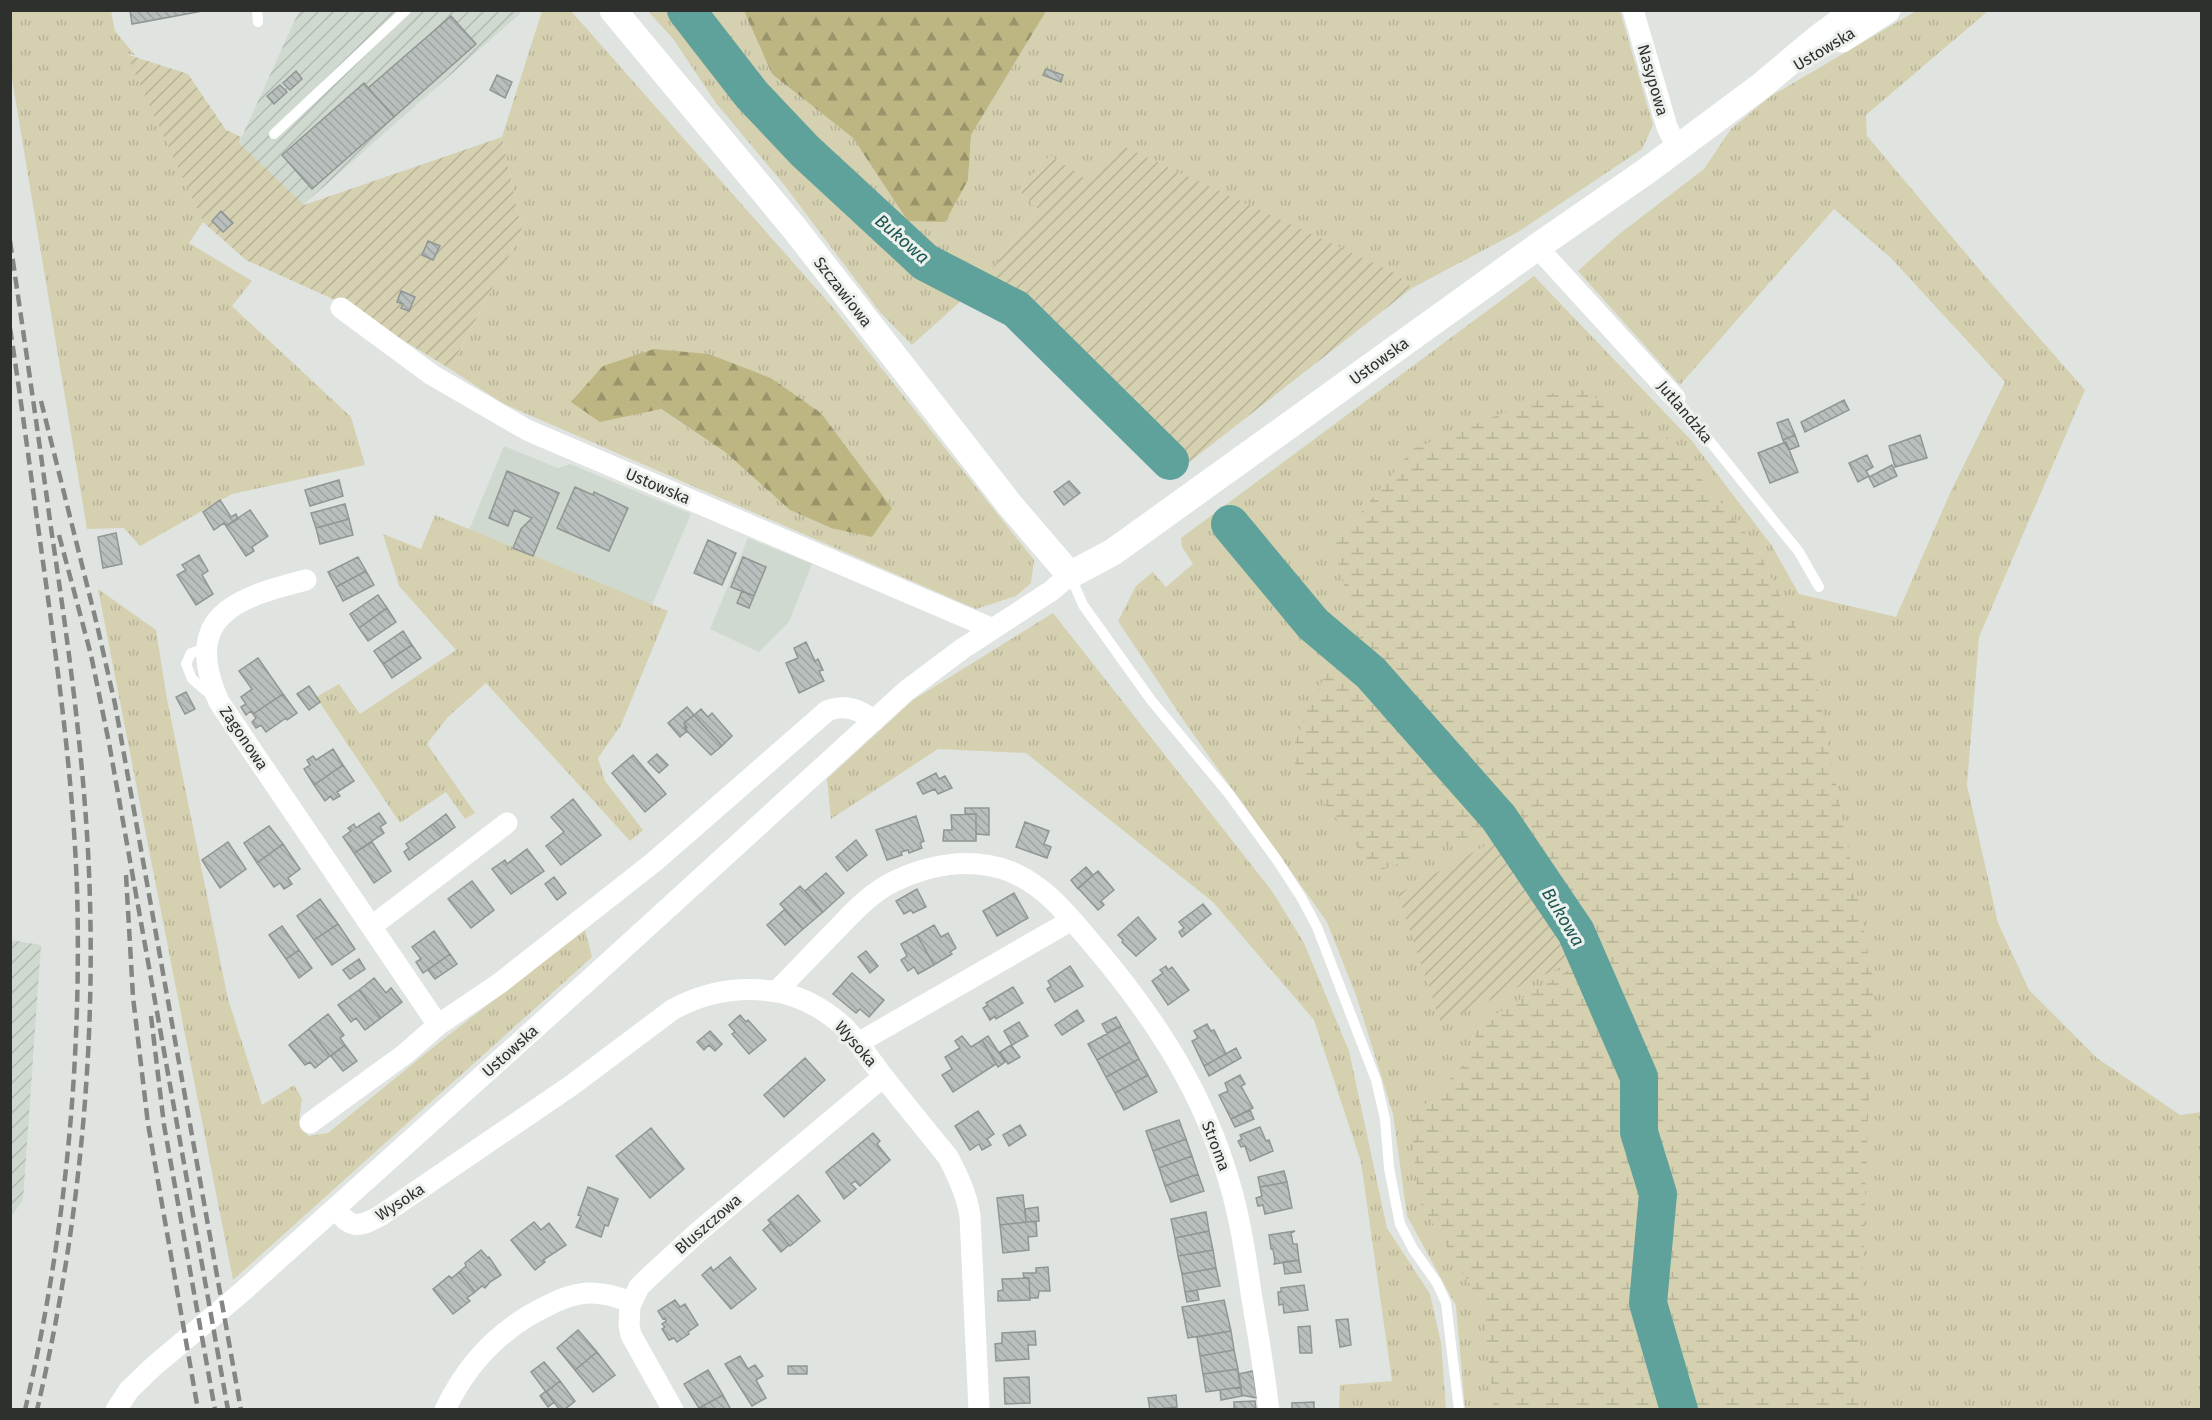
<svg xmlns="http://www.w3.org/2000/svg" width="2212" height="1420" font-family="'Fira Sans',sans-serif">
<style>
.built{fill:#cfd9cf}
.industrial{fill:url(#industrial-furrows)}
.grass{fill:url(#grass-tufts);fill-rule:evenodd}
.forest{fill:url(#forest-firs)}
.wetland{fill:url(#wetland-marsh)}
.garden{fill:url(#garden-furrows)}
.lines{fill:none;stroke-linecap:round;stroke-linejoin:round}
.river{stroke:#5fa29c;stroke-width:38}
.building{fill:url(#building-back-hatch);stroke:#909693;stroke-width:1.5}
.service{stroke:#fff;stroke-width:10}
.minor{stroke:#fff;stroke-width:21}
.tertiary{stroke:#fff;stroke-width:27}
.rail{stroke:#838683;stroke-width:4.5;stroke-dasharray:12 6;stroke-linecap:butt}
.labels{text-anchor:middle;dominant-baseline:central;stroke-width:6;stroke-linejoin:round;paint-order:stroke}
.street-label{font-size:16px;fill:#2e302e;stroke:#edf1ed}
.water-label{font-size:18px;font-style:italic;fill:#1c5652;stroke:#edf1ed}
</style>
<defs>
<pattern id="industrial-furrows" width="10" height="10" patternUnits="userSpaceOnUse" patternTransform="scale(1.5)"><rect width="10" height="10" fill="#cfd9cf"/><path d="M-1 1l2-2M0 10L10 0M9 11l2-2" fill="none" stroke="#b2bbb2"/></pattern>
<pattern id="grass-tufts" width="24" height="20" patternUnits="userSpaceOnUse" patternTransform="scale(1.5)"><rect width="24" height="20" fill="#d5d0b0"/><path d="M3 7l-1-3M5 7V3M7 7l1-3M15 17l-1-3M17 17v-4M19 17l1-3" fill="none" stroke="#b7b398"/></pattern>
<pattern id="forest-firs" width="22" height="20" patternUnits="userSpaceOnUse" patternTransform="scale(1.5)"><rect width="22" height="20" fill="#bdb582"/><path d="M5 1l3.5 6h-7zM16 11l3.5 6h-7z" fill="#9a946b"/></pattern>
<pattern id="wetland-marsh" width="20" height="14" patternUnits="userSpaceOnUse" patternTransform="scale(1.5)"><rect width="20" height="14" fill="#d5d0b0"/><path d="M1 5h8M5 5V1M11 12h8M15 12V8" fill="none" stroke="#b7b398"/></pattern>
<pattern id="garden-furrows" width="10" height="10" patternUnits="userSpaceOnUse" patternTransform="scale(1.5)"><rect width="10" height="10" fill="#d5d0b0"/><path d="M-1 1l2-2M0 10L10 0M9 11l2-2" fill="none" stroke="#b7b398"/></pattern>
<pattern id="building-back-hatch" width="6" height="6" patternUnits="userSpaceOnUse" patternTransform="scale(1.5)"><rect width="6" height="6" fill="#b9bfbc"/><path d="M-1 5l2 2M0 0l6 6M5-1l2 2" fill="none" stroke="#9fa4a2"/></pattern>
</defs>
<rect width="100%" height="100%" fill="#e0e4e0"/>
<path class="built" d="M504,446l54,22 12,-4 121,50 -39,91 -183,-75z
M748,538l64,26 -23,58 -30,30 -49,-23z"/>
<path class="industrial" d="M299,11h224l-220,194 -64,-62z
M11,940l30,5 -18,255 -12,17z"/>
<path class="grass" d="M10,11h101l4,20 20,24 -8,-1 76,168 -14,21 63,38 -20,25 119,111 14,48 -133,29 -92,52 -16,-18 -37,1 -76,-456z
M542,11h29l265,300 198,249 -3,23 -15,13 -40,13 -472,-205 -54,-35 72,-138 -20,-94zM654,350l55,4 62,24 50,35 71,95 -61,20 -41,-18 -65,-58 -65,-43z
M648,11h96l28,63 81,64 56,83 59,-41 3,-45 74,-122 -1,-2h576l33,114 -11,24 -124,83 -106,56 -15,-14 -309,-93 -70,9 20,19 -56,73 -70,63 -32,-33 -95,-126 -69,-83 -42,-63z
M1916,11h72l-122,104 1,21 117,139 101,115 -106,247 -12,148 31,138 31,67 68,68 83,57 21,-3v297h-736l-9,-103 -49,-90 -14,-102 -36,-116 -30,-76 -141,-198 -68,-103 18,-35 17,-14 13,15 27,-23 -11,-17 -1,-9 353,-262 158,165 80,105 27,48 97,23 55,-126 54,-109 -114,-124 -57,-49 -154,176 -102,-114 40,-36 86,-66 27,-40 40,-33z
M435,515l233,96 -47,114 -23,33 7,23 38,49 -13,11 -144,-158 -39,35 -20,26 48,69 -10,6 -19,-27 -46,31 -84,-126 23,-13 21,30 96,-64 -57,-64 -16,-52 38,15z
M98,589l58,41 11,69 61,300 34,106 32,-20 8,14 -3,21 9,16 20,-3 113,-92 144,-111 7,27 -359,323z
M1053,613l219,278 32,52 45,108 38,177 43,66 11,49 5,66h-107l1,-24 52,-4 -31,-219 -47,-142 -101,-118 -187,-149 -88,-4 -107,70 -4,-40 86,-79z"/>
<path class="forest" d="M1044,10l1,3 -74,122 -3,45 -23,42 -37,-1 -55,-83 -81,-64 -28,-63z
M654,349l55,5 62,24 50,35 71,95 -20,29 -41,-9 -41,-18 -65,-58 -64,-43 -61,13 -29,-20 32,-36z"/>
<path class="wetland" d="M1573,385l94,52 87,106 58,116 61,320 -13,361 2,69h-368l-11,-103 -65,-107 -7,-80 59,-61 8,-33 124,-75 -78,-134 -148,56 -86,-115 16,-44 47,-91 -19,-77 79,-96z"/>
<path class="garden" d="M126,54l62,20 38,56 15,7 -2,6 65,62 198,-68 20,94 -72,138 -106,-65 -98,-44 -43,-38z
M1125,147l272,127 15,14 -229,179 -162,-162 -39,-23 56,-73 -20,-19 32,-35 38,26z
M1501,837l77,122 -137,64 -43,-129z"/>
<g class="lines">
<path class="river" d="M686,10l66,85 53,56 120,111 91,47 154,152
M1230,524l83,100 58,49 128,145 77,114 63,145v55l19,62 -10,109 31,107"/>
</g>
<path class="building" d="M130,10h78l-76,14z
M451,16l25,28 -82,73 -26,-29z
M1046,69l17,6 -2,7 -18,-7z
M296,71l6,8 -12,11 -7,-7z
M497,75l15,7 -7,16 -15,-8z
M364,83l30,34 -82,72 -30,-34z
M280,85l7,7 -13,12 -7,-8z
M221,211l12,12 -10,9 -11,-11z
M428,241l12,5 -7,14 -11,-5z
M401,291l14,6 -6,14 -8,-3 2,-4 -6,-2z
M1844,400l5,10 -44,22 -4,-10z
M1788,419l7,16 -12,5 -6,-17z
M1795,435l4,11 -10,4 -6,-10z
M1920,435l7,23 -32,9 -6,-21z
M1786,442l12,30 -28,11 -12,-30z
M1867,455l6,12 -7,4 3,5 -11,6 -9,-19z
M1892,465l5,11 -23,11 -5,-10z
M507,471l52,22 -26,63 -20,-8 8,-19 11,-11 -18,-8 -6,16 -19,-8z
M339,480l4,16 -33,10 -5,-16z
M1069,481l11,12 -16,12 -10,-13z
M575,487l18,8 1,-3 34,16 -19,43 -52,-23z
M220,500l11,17 5,-3 2,5 -12,7 -2,-3 -10,7 -11,-18z
M345,504l4,15 -33,9 -5,-15z
M250,510l18,26 -16,11 2,4 -8,5 -20,-30z
M349,519l4,16 -33,9 -4,-16z
M116,533l6,31 -19,4 -5,-31z
M708,540l28,13 -14,32 -28,-12z
M199,555l9,16 -6,4 11,19 -17,11 -19,-30 9,-5 -4,-5z
M358,557l8,14 -30,16 -8,-15z
M743,557l23,10 -12,29 -23,-9z
M366,571l8,14 -31,16 -7,-14z
M742,591l12,5 -5,12 -12,-5z
M378,595l9,13 -28,20 -9,-14z
M387,608l9,14 -28,19 -9,-13z
M403,631l9,14 -29,19 -9,-13z
M806,642l9,19 3,-2 5,11 -4,1 5,10 -25,12 -13,-30 12,-5 -4,-10z
M412,645l9,13 -29,20 -9,-14z
M258,658l25,36 -30,20 -2,-3 -5,4 -5,-8 5,-3 -5,-7 11,-8 -13,-18z
M309,686l11,16 -11,8 -12,-16z
M186,692l9,17 -10,5 -9,-17z
M283,694l14,19 -10,7 -1,-2 -20,14 -5,-7 -5,3 -4,-6 4,-4 -3,-4z
M687,707l7,8 -10,8 3,8 -7,6 -12,-14z
M701,709l7,8 4,-4 20,23 -10,10 -28,-31z
M694,715l28,31 -11,9 -27,-27 3,-1 -3,-4z
M333,749l10,16 -29,20 -10,-16 6,-4 -3,-5 6,-4 3,4z
M657,754l11,11 -9,8 -11,-11z
M633,755l33,39 -21,18 -33,-39z
M343,765l11,16 -17,11 3,4 -7,4 -2,-4 -6,5 -11,-16z
M936,773l3,6 6,-3 7,12 -14,6 -3,-5 -12,5 -6,-11z
M573,799l28,36 -40,30 -15,-19 18,-14 -13,-15z
M965,808h24v27l-13,-1v-20h-11z
M379,813l7,10 -6,4 4,6 -30,20 -11,-16 8,-6 -3,-3 6,-4 2,4z
M446,814l9,13 -12,9 -10,-12z
M976,814v27h-33l1,-11h8l-1,-15z
M916,816l8,25 -4,2 2,5 -13,5 -1,-3 -7,2 1,3 -15,5 -11,-30z
M1025,822l24,9 -5,13 7,3 -4,11 -31,-11z
M433,824l10,12 -34,24 -5,-8 5,-4 -3,-4z
M269,826l14,18 -26,19 -13,-20z
M856,840l11,15 -20,16 -11,-14z
M228,842l18,27 -26,19 -18,-28z
M372,842l19,29 -17,12 -20,-30z
M283,844l17,25 -12,9 4,6 -8,5 -4,-6 -6,4 -17,-24z
M527,849l17,22 -33,23 -19,-25 13,-9 2,4z
M1086,867l7,8 -15,14 -7,-9z
M1098,871l16,19 -13,11 3,4 -6,5 -20,-22z
M826,873l18,20 -21,19 -18,-21z
M554,877l12,16 -9,7 -12,-16z
M472,881l22,29 -23,18 -23,-29z
M800,886l23,26 -20,17 -23,-25z
M917,889l9,18 -13,6 -2,-3 -7,4 -8,-13z
M1014,893l14,25 -31,18 -14,-25z
M320,899l18,25 -24,16 -17,-24z
M1203,904l8,10 -29,23 -3,-5 5,-4 -5,-6z
M785,909l18,20 -18,16 -18,-20z
M1138,917l18,22 -20,17 -14,-14 1,-2 -5,-5z
M338,924l17,25 -23,16 -18,-25z
M934,925l7,12 7,-4 8,15 -6,4 2,2 -18,11 -17,-30z
M282,926l17,24 -13,9 -17,-24z
M434,931l16,23 -27,19 -7,-11 5,-3 -9,-12z
M917,935l17,30 -16,9 -4,-7 -6,4 -7,-11 6,-4 -6,-12z
M299,950l13,18 -13,10 -13,-19z
M866,951l12,15 -8,7 -12,-16z
M450,954l7,10 -22,15 -7,-9z
M359,959l6,10 -15,10 -7,-9z
M1070,966l13,20 -28,16 -8,-13 4,-3 -3,-5z
M1166,966l2,4 4,-3 17,23 -21,15 -16,-24 11,-8 -3,-3z
M852,973l32,27 -15,17 -9,-8 -4,4 -23,-19z
M374,978l12,15 5,-5 11,14 -21,16 -22,-28z
M1013,987l10,16 -27,16 -1,-3 -5,4 -7,-12 5,-3 -2,-2z
M359,990l22,28 -16,12 -9,-12 -5,4 -13,-17z
M1077,1010l7,11 -22,14 -7,-10z
M328,1014l16,21 -4,3 5,7 -15,11 -21,-27z
M740,1015l6,7 2,-2 18,20 -17,14 -17,-20 3,-2 -6,-7z
M1116,1017l5,9 -14,7 -5,-9z
M1019,1022l9,14 -16,9 -8,-14z
M1207,1024l4,7 3,-1 12,24 -22,12 -12,-25 6,-3 -4,-7z
M1121,1026l9,16 -33,18 -9,-16z
M309,1029l21,27 -15,12 -5,-6 -5,3 -16,-20z
M710,1031l12,13 -7,7 -6,-6 -5,5 -7,-8z
M962,1036l9,11 11,-7 14,24 -43,28 -11,-17 10,-6 -7,-12 15,-9 -5,-7z
M988,1036l17,26 -7,5 -16,-27z
M1130,1042l9,17 -33,18 -9,-17z
M345,1045l12,16 -14,10 -12,-15z
M1011,1045l9,12 -12,7 -8,-12z
M1236,1048l5,10 -32,18 -5,-10z
M805,1058l20,22 -41,37 -20,-22z
M1139,1059l9,16 -33,18 -9,-16z
M1148,1075l9,17 -33,18 -9,-17z
M1240,1075l5,9 -4,2 12,22 -22,11 -12,-24 9,-4 -3,-8z
M1250,1110l4,9 -19,8 -4,-8z
M978,1111l16,23 -7,5 4,6 -9,5 -3,-6 -9,6 -15,-24z
M1179,1120l7,19 -33,12 -7,-20z
M1020,1125l6,10 -17,11 -6,-11z
M1260,1127l6,14 3,-1 4,11 -23,10 -5,-15 -4,1 -3,-6 4,-2 -2,-4z
M651,1128l33,41 -34,29 -34,-42z
M873,1133l7,8 -3,3 13,16 -30,26 -5,-5 -4,3 5,5 -12,10 -18,-27z
M1186,1139l6,17 -33,12 -6,-17z
M1192,1156l6,18 -33,12 -6,-18z
M1284,1171l3,11 -27,5 -2,-10z
M1198,1174l6,17 -33,11 -6,-16z
M1287,1182l5,26 -27,6 -2,-9 -5,1 -2,-8 6,-2 -2,-9z
M588,1187l30,12 -10,27 -3,-1 -4,12 -25,-10 5,-11 -3,-1z
M798,1195l22,26 -30,25 -22,-26z
M1023,1195l3,27 -26,3 -3,-27z
M1038,1207l1,14 -13,1 -1,-13z
M1206,1212l3,19 -34,7 -4,-19z
M1036,1221l1,15 -9,1 1,13 -26,3 -3,-28z
M534,1222l7,8 8,-7 17,22 -23,15 2,2 -10,8 -24,-30z
M771,1223l18,22 -8,7 -18,-22z
M1209,1231l4,19 -35,6 -3,-18z
M1295,1231l-4,2 2,11h4l2,16 -25,4 1,-2 -2,-13h-2l-2,-14z
M481,1250l7,8 1,-1 12,18 -11,7 -5,6 -3,-2 -7,6 -16,-20 7,-6 -1,-3z
M1213,1250l3,18 -34,6 -4,-18z
M730,1257l26,32 -25,20 -29,-34 9,-8 2,4z
M1299,1260l2,12 -16,2 -2,-12z
M1048,1267l2,24h-11l-1,7h-8l-1,-20h-5l-1,-5h13v-5z
M1216,1268l4,18 -35,6 -3,-18z
M459,1272l16,20 -8,6 3,3 -17,13 -20,-25 16,-13 3,2z
M1029,1278l1,22 -32,1v-10l5,-1 -1,-11z
M1304,1285l4,25 -24,3 -1,-9 -4,1 -1,-13h3v-4z
M1197,1290l2,10 -12,2 -2,-10z
M675,1300l5,7 5,-3 13,21 -10,7 1,2 -12,8 -3,-4 -5,2 -7,-11 3,-2 -3,-3 4,-3 -1,-3 -2,1 -5,-8z
M1224,1300l7,31 -43,7 -6,-31z
M1348,1319l3,26 -11,2 -4,-27z
M1310,1326l2,27h-12l-2,-26z
M578,1330l19,22 -22,18 -18,-22z
M1035,1331l1,14h-8l1,14 -33,2 -1,-17 7,-1v-10z
M1231,1331l3,19 -34,6 -3,-19z
M1234,1350l4,19 -35,5 -3,-18z
M597,1352l18,23 -22,17 -18,-22z
M740,1356l8,13 7,-4 8,11 -7,4 10,18 -14,8 -27,-42z
M544,1362l16,19 -14,11 -15,-20z
M788,1366h19v8h-19z
M1238,1369l3,18 -35,5 -3,-18z
M708,1370l15,25 -24,13 -15,-24z
M1253,1371l4,27 -15,-3 -4,-21z
M1029,1377l1,26 -25,1 -1,-26z
M560,1381l15,20 -11,9h-4l-14,-18z
M1241,1387l1,9 -21,4 -1,-10z
M546,1391l8,11 -6,5 -8,-11z
M723,1395l8,15 -32,-2z
M1176,1395l1,12 -27,3 -2,-12z
M1255,1401l1,9h-22v-8z
M1314,1402v8h-22v-7z"/>
<g class="lines">
<path class="service" d="M257,10l1,12
M274,134l132,-124
M1675,398l124,154 20,35
M1070,575l13,30 68,95 78,94 48,66 24,37 16,30 59,153 9,39 4,49 11,56 13,25 24,34 9,20 13,107
M207,648l-16,5 -5,11 6,15 20,17"/>
<path class="minor" d="M1633,10l34,117 10,21
M1537,247l138,151
M341,308l91,67 95,55 466,199
M306,580c-71,18 -125,36 -87,122l219,323
M372,926l135,-103
M776,992c18,-19 36,-37 54,-56 20,-20 39,-43 65,-55 35,-17 76,-24 114,-10 35,14 57,42 81,70 58,68 106,138 134,224 14,41 21,85 27,128 7,39 13,78 18,117
M858,1043l214,-123
M310,1123l95,-69 33,-29 62,-42 154,-121 173,-151c17,-7 33,-2 47,10
M335,1208c16,21 22,20 45,8l192,-131 100,-75c48,-27 111,-29 156,4 23,15 38,40 54,61 22,28 44,55 66,82 10,19 19,38 22,59l9,194
M116,1410l13,-20 25,-24 88,-74 358,-322 306,-279 56,-42 89,-58 19,-16
M445,1410c22,-47 56,-82 102,-104 13,-7 25,-12 40,-13 15,-1 30,4 45,9
M673,1410l-42,-75 -2,-10 1,-19 9,-19 9,-9 49,-45 186,-156"/>
<path class="tertiary" d="M613,10l182,219 215,276 60,70 43,-23 424,-305 111,-77 113,-84 56,-47 39,-29
M1842,39l45,-29"/>
<path class="rail" d="M10,241c14,96 28,191 41,287 16,107 31,215 37,323 10,187 -8,376 -51,559
M10,328c12,78 22,156 33,234 15,108 30,217 34,326 5,175 -12,351 -52,522
M41,401l56,224 18,79 126,706
M59,535l32,120 18,88 119,667
M126,875l7,122 15,127 50,286
M151,1016l13,109 51,285"/>
</g>
<g class="labels">
<g class="street-label">
<text transform="translate(1824 49) rotate(-31)">Ustowska</text>
<text transform="translate(1653 80) rotate(74)">Nasypowa</text>
<text transform="translate(843 292) rotate(52)">Szczawiowa</text>
<text transform="translate(1379 361) rotate(-36)">Ustowska</text>
<text transform="translate(1685 412) rotate(50)">Jutlandzka</text>
<text transform="translate(658 486) rotate(23)">Ustowska</text>
<text transform="translate(244 738) rotate(56)">Zagonowa</text>
<text transform="translate(856 1044) rotate(49)">Wysoka</text>
<text transform="translate(510 1051) rotate(-42)">Ustowska</text>
<text transform="translate(1216 1146) rotate(69)">Stroma</text>
<text transform="translate(400 1202) rotate(-33)">Wysoka</text>
<text transform="translate(708 1224) rotate(-41)">Bluszczowa</text>
</g>
<g class="water-label">
<text transform="translate(902 239) rotate(41)">Bukowa</text>
<text transform="translate(1563 917) rotate(59)">Bukowa</text>
</g>
</g>
<rect width="2212" height="1420" fill="none" stroke="#2e302e" stroke-width="24"/>
</svg>
